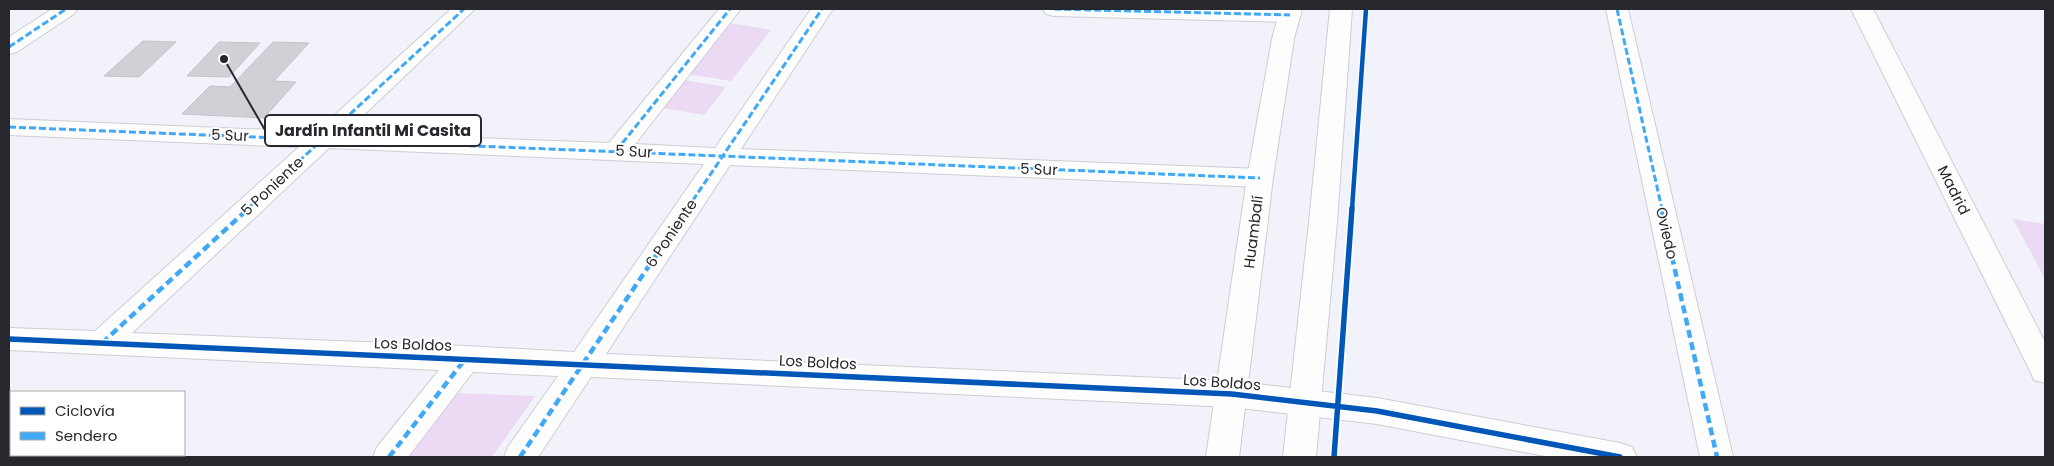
<svg xmlns="http://www.w3.org/2000/svg" width="2054" height="466" font-family="Poppins,sans-serif">
<style>
.green{fill:#ecd9f4}
.building{fill:#cfd1d7;stroke:#c2c4ca}
.lines{fill:none;stroke-linecap:round;stroke-linejoin:round}
.minor-casing{stroke:#cdcdd3;stroke-width:2}
.tertiary-casing{stroke:#cdcdd3;stroke-width:2}
.minor{fill:#fdfdfe;fill-rule:evenodd}
.tertiary{fill:#fdfdfe;fill-rule:evenodd}
.quiet-far1{stroke:#3fa9f5;stroke-width:3;stroke-dasharray:7 3;stroke-linecap:butt}
.quiet{stroke:#3fa9f5;stroke-width:4.5;stroke-dasharray:8 4.5;stroke-linecap:butt}
.cycleway-far1-casing{stroke:#fff;stroke-width:7}
.cycleway-casing{stroke:#fff;stroke-width:9}
.cycleway-far1{stroke:#0057b8;stroke-width:4.5}
.cycleway{stroke:#0057b8;stroke-width:5.5}
.labels{text-anchor:middle;dominant-baseline:central;stroke-width:4;stroke-linejoin:round;paint-order:stroke}
.street-label{font-size:15px;fill:#27282d;stroke:#fff}
.leader{fill:none;stroke:#27282d;stroke-width:2}
.callout-dot{fill:#27282d;stroke:#fff;stroke-width:2}
.callout{fill:#fff;stroke:#27282d;stroke-width:2}
.callout-label{font-size:16px;text-anchor:middle;font-weight:bold;fill:#27282d}
</style>
<rect width="100%" height="100%" fill="#f2f3fa"/>
<path class="green" d="M730,23l41,7 -40,51 -43,-7z
M684,80l42,7 -22,28 -42,-7z
M2013,219l32,5v55z
M455,393l80,3 -43,61h-88z"/>
<path class="building" d="M143,41l33,1 -37,35 -35,-1z
M219,42l41,1 -31,34 -42,-1z
M273,42l36,1 -35,38 22,1 -32,36 -82,-4 28,-28 20,1z"/>
<g class="lines">
<g class="minor-casing">
<path id="minor" d="M52,9h25l-3,5 -57,38 -8,2v-17z
M451,9h24l-130,124 264,10 110,-134h22l-106,135 80,4 96,-139h22l-92,140 519,20 9,3 4,6 -4,6 -9,3 -530,-22 -124,189 626,27 145,17 243,45 12,4 5,10h-87l-173,-33 -145,-17 -641,-30 -53,80h-34l4,-10 50,-71 -85,-4 -65,85h-35l4,-10 62,-77 -430,-20v-22l86,3 204,-184 -290,-12v-16l307,13zM329,148l375,16 -130,188 -108,-6 -334,-13z
M1043,9h249l6,1 3,5 -3,5 -8,2 -236,-6 -8,-2z
M1606,9h22l105,448h-33z
M1851,9h22l172,333v41l-11,-3 -4,-9z"/>
</g>
<g class="tertiary-casing">
<path id="tertiary" d="M1280,9h22l-8,30 -21,139 -34,279h-33l41,-279 25,-139z
M1330,9h22l-15,213 -21,235h-33l26,-235z"/>
</g>
<use href="#minor" class="minor"/>
<use href="#tertiary" class="tertiary"/>
<path class="quiet-far1" d="M1054,9l236,6
M1617,9l45,200
M9,47l57,-38
M9,127l1251,51
M616,151l114,-142
M247,209l217,-200
M687,209l135,-200"/>
<path class="quiet" d="M1661,208l56,249
M102,343l147,-135
M389,457l77,-99
M520,457l168,-249"/>
<g class="cycleway-far1-casing">
<path id="cycleway-far1" d="M1352,209l14,-200"/>
</g>
<g class="cycleway-casing">
<path id="cycleway" d="M9,339l1223,55 145,17 243,46
M1334,457l18,-249"/>
</g>
<use href="#cycleway-far1" class="cycleway-far1"/>
<use href="#cycleway" class="cycleway"/>
</g>
<g class="labels">
<g class="street-label">
<text transform="translate(230 135) rotate(2)">5 Sur</text>
<text transform="translate(634 151) rotate(3)">5 Sur</text>
<text transform="translate(1039 169) rotate(2)">5 Sur</text>
<text transform="translate(272 186) rotate(-43)">5 Poniente</text>
<text transform="translate(1954 190) rotate(63)">Madrid</text>
<text transform="translate(1253 232) rotate(-83)">Huambalí</text>
<text transform="translate(671 233) rotate(-56)">6 Poniente</text>
<text transform="translate(1667 233) rotate(77)">Oviedo</text>
<text transform="translate(413 344) rotate(2)">Los Boldos</text>
<text transform="translate(818 362) rotate(3)">Los Boldos</text>
<text transform="translate(1222 382) rotate(4)">Los Boldos</text>
</g>
</g>
<path class="leader" d="M224 59L265 130"/>
<circle class="callout-dot" cx="224" cy="59" r="5"/>
<rect class="callout" x="265" y="115" width="216" height="31" rx="5"/>
<g class="callout-label">
<text x="373" y="136">Jardín Infantil Mi Casita</text>
</g>
<rect width="2054" height="466" fill="none" stroke="#27282d" stroke-width="20"/>
<rect x="10" y="391" width="175" height="65" fill="#ffffff" stroke="#a9a9ab"/>
<rect x="20" y="407" width="25" height="8" fill="#0057b8" stroke="#a9a9ab"/>
<text x="55" y="416" font-size="15" fill="#27282d">Ciclovía</text>
<rect x="20" y="432" width="25" height="8" fill="#3fa9f5" stroke="#a9a9ab"/>
<text x="55" y="441" font-size="15" fill="#27282d">Sendero</text>
</svg>
